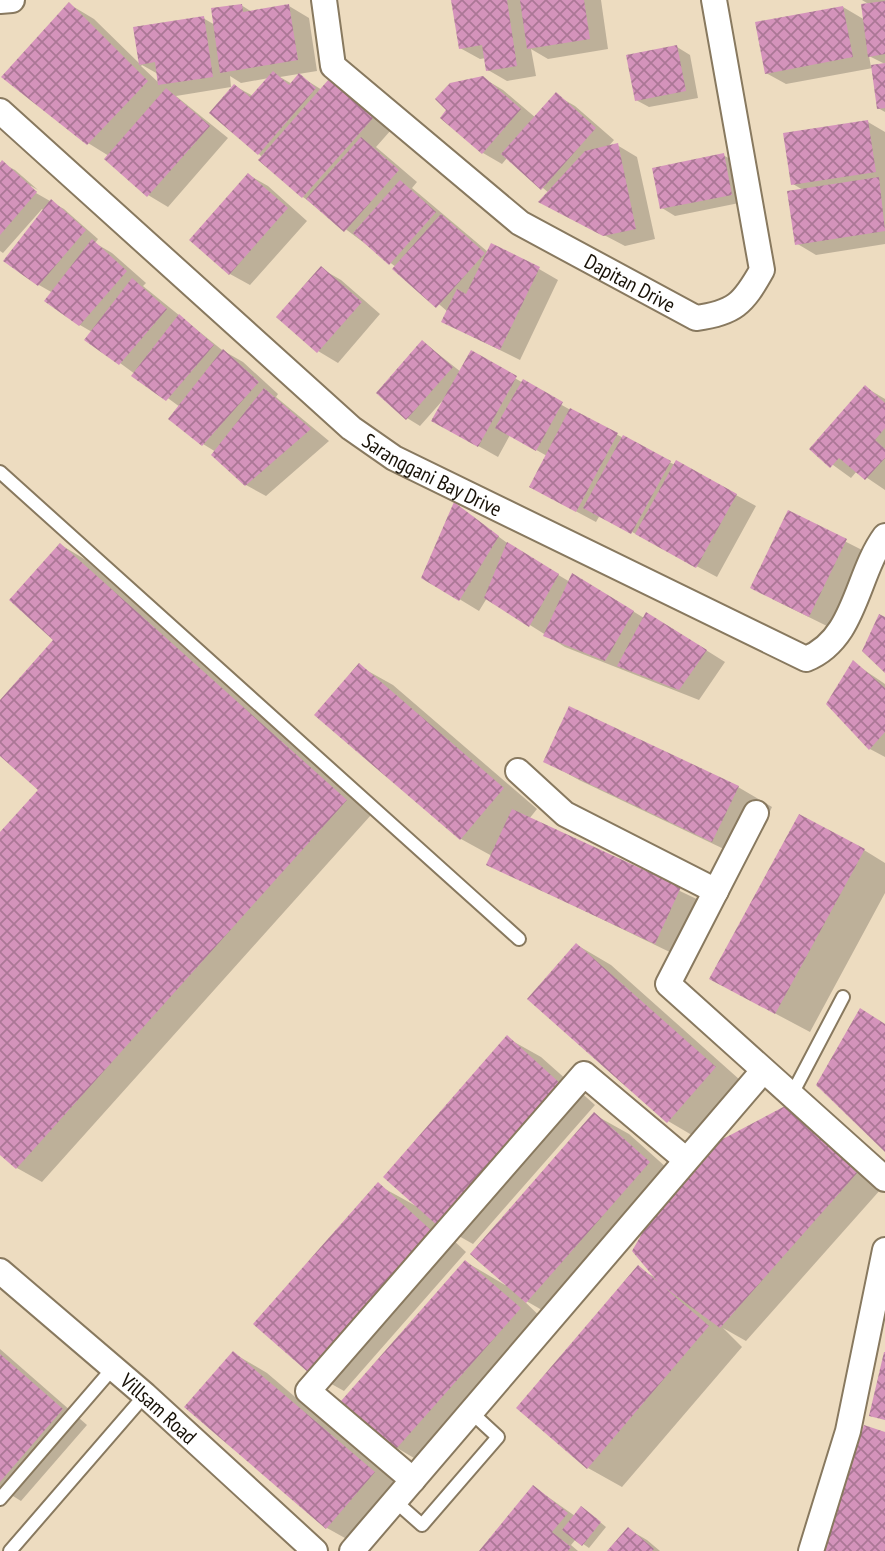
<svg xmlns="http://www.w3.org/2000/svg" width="885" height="1551" font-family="'PT Sans Narrow',sans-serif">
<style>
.shadow{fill:#0003;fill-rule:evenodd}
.building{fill:url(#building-cross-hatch)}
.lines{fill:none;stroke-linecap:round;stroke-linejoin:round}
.service-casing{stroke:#88795f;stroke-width:16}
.minor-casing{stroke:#88795f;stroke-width:28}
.service{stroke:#fff;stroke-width:12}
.minor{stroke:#fff;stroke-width:24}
.labels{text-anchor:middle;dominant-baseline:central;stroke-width:5;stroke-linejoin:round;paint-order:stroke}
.street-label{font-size:21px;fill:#171107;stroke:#eddcc0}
</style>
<defs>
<pattern id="building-cross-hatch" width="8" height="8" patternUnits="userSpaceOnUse" patternTransform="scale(1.75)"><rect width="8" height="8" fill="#d493bb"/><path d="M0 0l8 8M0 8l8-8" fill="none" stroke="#ab7796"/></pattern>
</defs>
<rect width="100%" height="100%" fill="#eddcc0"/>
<path class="shadow" d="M456,0h145l7,49 -60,10 -17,-10 5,27 -29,5 -19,-11 -2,-12 -6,1 -20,-11z
M862,0h23v112l-7,-4 -5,-40 -87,16 -20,-11 77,-66 22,13 5,-15zM869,56l16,8 -14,3z
M69,4l25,15 47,46 -6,-37 68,-10 12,7 26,-20 11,7 37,-6 20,12 8,53 -37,6 12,7 8,-8 22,14 7,-9 20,12 42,37 -15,17 41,35 -5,6 76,64 51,17 19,11 -38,80 -57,-28 -15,-20 -52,-45 -93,-70 -44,-43 -24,-68 18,10 16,-18 -28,5 -11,-7 1,11 -55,9 52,42 -60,69 -20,-12 -39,-39 -21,-13zM142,65l16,9 2,10 -19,-18z
M677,47l13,8 8,43 -49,9 -13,-7z
M483,78l20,12 33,28 20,-23 19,11 39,34 -6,7 9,-2 20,12 18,82 -30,7 -65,-34 -11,-19 -42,-35 -5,6 -19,-11z
M868,122l17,10v112l-69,11 -20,-12 7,-53 -10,-6z
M723,155l14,8 7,39 -69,14 -13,-8z
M0,162l15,8 23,20 -7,-4 -2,3 35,20 34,30 -3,4 17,10 34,30 -3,3 79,64 21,12 35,32 -2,3 53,44 -63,55 -20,-11 -30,-33 -13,-8 -23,-37 -60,-44 -28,-31 -12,-7 -27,-32 -14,-8 5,-74 -2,-2 -39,44 -3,-2z
M249,175l19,11 39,35 -57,64 -20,-11 -38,-34z
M322,269l19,11 39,34 -42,49 -20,-12z
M423,342l38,30 10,-19 103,59 101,53 1,-3 80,44 -39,71 -117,-62 -4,7 -45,-24 -4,-42 -37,-21 -12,22 -64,-36 9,-21 -23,26 -13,-8 -29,-25z
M865,387l20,12v91l-28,-19 -6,7 -40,-29z
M454,504l63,46 53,32 22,4 52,32 22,7 59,37 -26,38 -134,-53 -78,-49 -8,13 -56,-34z
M789,513l77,39 -37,75 -57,-28z
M61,545l25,15 285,255 -329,367 -25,-14 -17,-15v-319l40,-45 -40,-35v-52l56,-62z
M854,663l31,21v73l-15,-8 -42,-45z
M359,666l34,19 144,124 -8,10 176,84 -25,54 -192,-93 4,-8 -31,-17z
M545,761l193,26 34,20 -25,53 -168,-80z
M864,850l21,13v30l-75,139 -64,-34z
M577,945l34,20 138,123 -47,53 -34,-20z
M507,1038l34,19 54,48 -122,139 -39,-22 32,30 -122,139 -34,-19 68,-187 38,21z
M787,1107l94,82 -135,152 -23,-13 19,19 -120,140 -34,-19 50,-200 18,10 -4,-58 -91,101 -40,-23 32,31 -122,139 -34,-20 -54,-48 123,-138 39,23 90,-170 34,19 48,43z
M0,1349l87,76 -66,76 -21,-13z
M233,1353l34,20 141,120 -47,54 -34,-19 -140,-121z
M534,1487l41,29 13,-4 18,15 -17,21 -13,-9 -5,6 7,6h-97z
M628,1529l19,11 13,11h-50z"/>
<path class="building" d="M451,0h56l10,66 -31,5 -4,-26 -23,4z
M520,0h64l6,39 -63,10z
M885,1v53l-17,3 -7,-53z
M69,2l79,79 -61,64 -86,-68z
M242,4l1,8 46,-8 9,56 -78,13 -9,-65z
M843,6l10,51 -88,17 -10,-52z
M204,16l9,61 -55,8 -3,-23 -16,3 -6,-38z
M677,45l9,46 -51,10 -9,-46z
M885,63v45l-8,1 -6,-44z
M273,71l16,14 10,-12 17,15 -58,67 -49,-42 25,-29 16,13z
M483,76l38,33 -39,45 -42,-36 6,-8 -11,-11 15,-16z
M329,79l44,39 -71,80 -44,-38z
M166,88l44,38 -63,71 -43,-38z
M556,92l40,36 -55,62 -40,-36z
M868,120l8,52 -85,13 -8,-52z
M361,137l38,33 -55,62 -38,-33z
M618,143l18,86 -33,7 -65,-34 47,-51z
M724,153l8,42 -72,14 -8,-41z
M2,160l35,32 -37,43v-72z
M248,173l40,35 -59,67 -40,-35z
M879,177l6,54 -90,14 -8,-54z
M400,180l36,32 -47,53 -36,-32z
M51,199l35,31 -48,56 -35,-25z
M441,214l44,39 -49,55 -44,-39z
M92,239l35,32 -48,55 -35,-25z
M491,243l49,24 -40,83 -59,-28 16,-33 9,5z
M321,266l41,36 -45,51 -41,-36z
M132,278l35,31 -48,56 -35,-25z
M179,314l35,31 -48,56 -35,-25z
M422,340l31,27 -47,53 -30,-27z
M223,349l36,33 -57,64 -34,-27z
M471,350l46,26 -39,71 -47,-26z
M523,379l40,23 -27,49 -41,-23z
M865,385l20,18v25l-10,12 10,9v9l-20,22 -26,-22 -9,10 -21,-19z
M264,388l47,41 -66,57 -34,-31z
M570,408l48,25 -42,79 -47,-25z
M623,435l48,26 -40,73 -48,-26z
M676,460l61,34 -41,74 -61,-34z
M454,502l45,34 -40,65 -38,-23z
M788,510l59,29 -38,78 -59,-29z
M507,542l52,32 -30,53 -45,-29z
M60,543l287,257 -331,369 -16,-14v-323l38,-42 -38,-34v-56l53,-60 -44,-40z
M572,573l62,38 -29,50 -62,-25z
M646,612l61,38 -28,40 -62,-24z
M879,614l6,3v56l-23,-22z
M853,660l32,28v44l-16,18 -43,-46z
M359,663l145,125 -44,52 -146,-125z
M569,706l170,80 -27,56 -169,-80z
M512,809l169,78 -26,57 -169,-79z
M799,814l66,35 -90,165 -66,-35z
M576,943l140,124 -49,56 -140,-124z
M860,1008l25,16v128l-69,-67z
M507,1035l55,50 -124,141 -55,-49z
M787,1105l70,68 -137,155 -56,-41 45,39 -122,143 -71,-61 122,-143 20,17 -26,-31 53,-92z
M594,1112l56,50 -124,141 -56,-49z
M378,1182l55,50 -124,141 -56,-49z
M465,1260l56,48 -125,141 -55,-48z
M233,1351l142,121 -49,57 -142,-122z
M884,1352h1v68l-16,-4z
M0,1354l63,55 -63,73z
M864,1425l21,7v119h-62z
M533,1485l35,28 -16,19 19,15 -3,4h-89z
M581,1506l20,16 -19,24 -20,-16z
M628,1527l26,22 -2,2h-45z"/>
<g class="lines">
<g class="service-casing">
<path id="service" d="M0,472l519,467
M791,1096l52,-99
M0,1499l113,-131
M396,1502l26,23 76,-88 -26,-24
M10,1551l135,-156"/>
</g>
<g class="minor-casing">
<g id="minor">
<path id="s1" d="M324,0l9,66 187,157 176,95c38,-5 47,-14 66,-48l-48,-270"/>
<path d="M0,1l12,-1"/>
<path id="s2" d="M0,111l351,317 43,30 412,201c50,-20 50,-84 79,-123"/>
<path d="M518,771l47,43 151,77"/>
<path d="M756,813l-88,171 217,195"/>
<path id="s3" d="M0,1271l145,124 170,156"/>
<path d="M413,1480l-105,-89 276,-317 101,85"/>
<path d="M352,1551l411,-480"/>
<path d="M811,1551l37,-120 37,-181"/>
</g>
</g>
<use href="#service" class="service"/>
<use href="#minor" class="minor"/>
</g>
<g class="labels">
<g class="street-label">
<text stroke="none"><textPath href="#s1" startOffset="436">Dapitan Drive</textPath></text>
<text stroke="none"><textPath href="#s2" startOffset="567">Saranggani Bay Drive</textPath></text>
<text stroke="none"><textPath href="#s3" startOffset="210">Villsam Road</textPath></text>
</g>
</g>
</svg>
